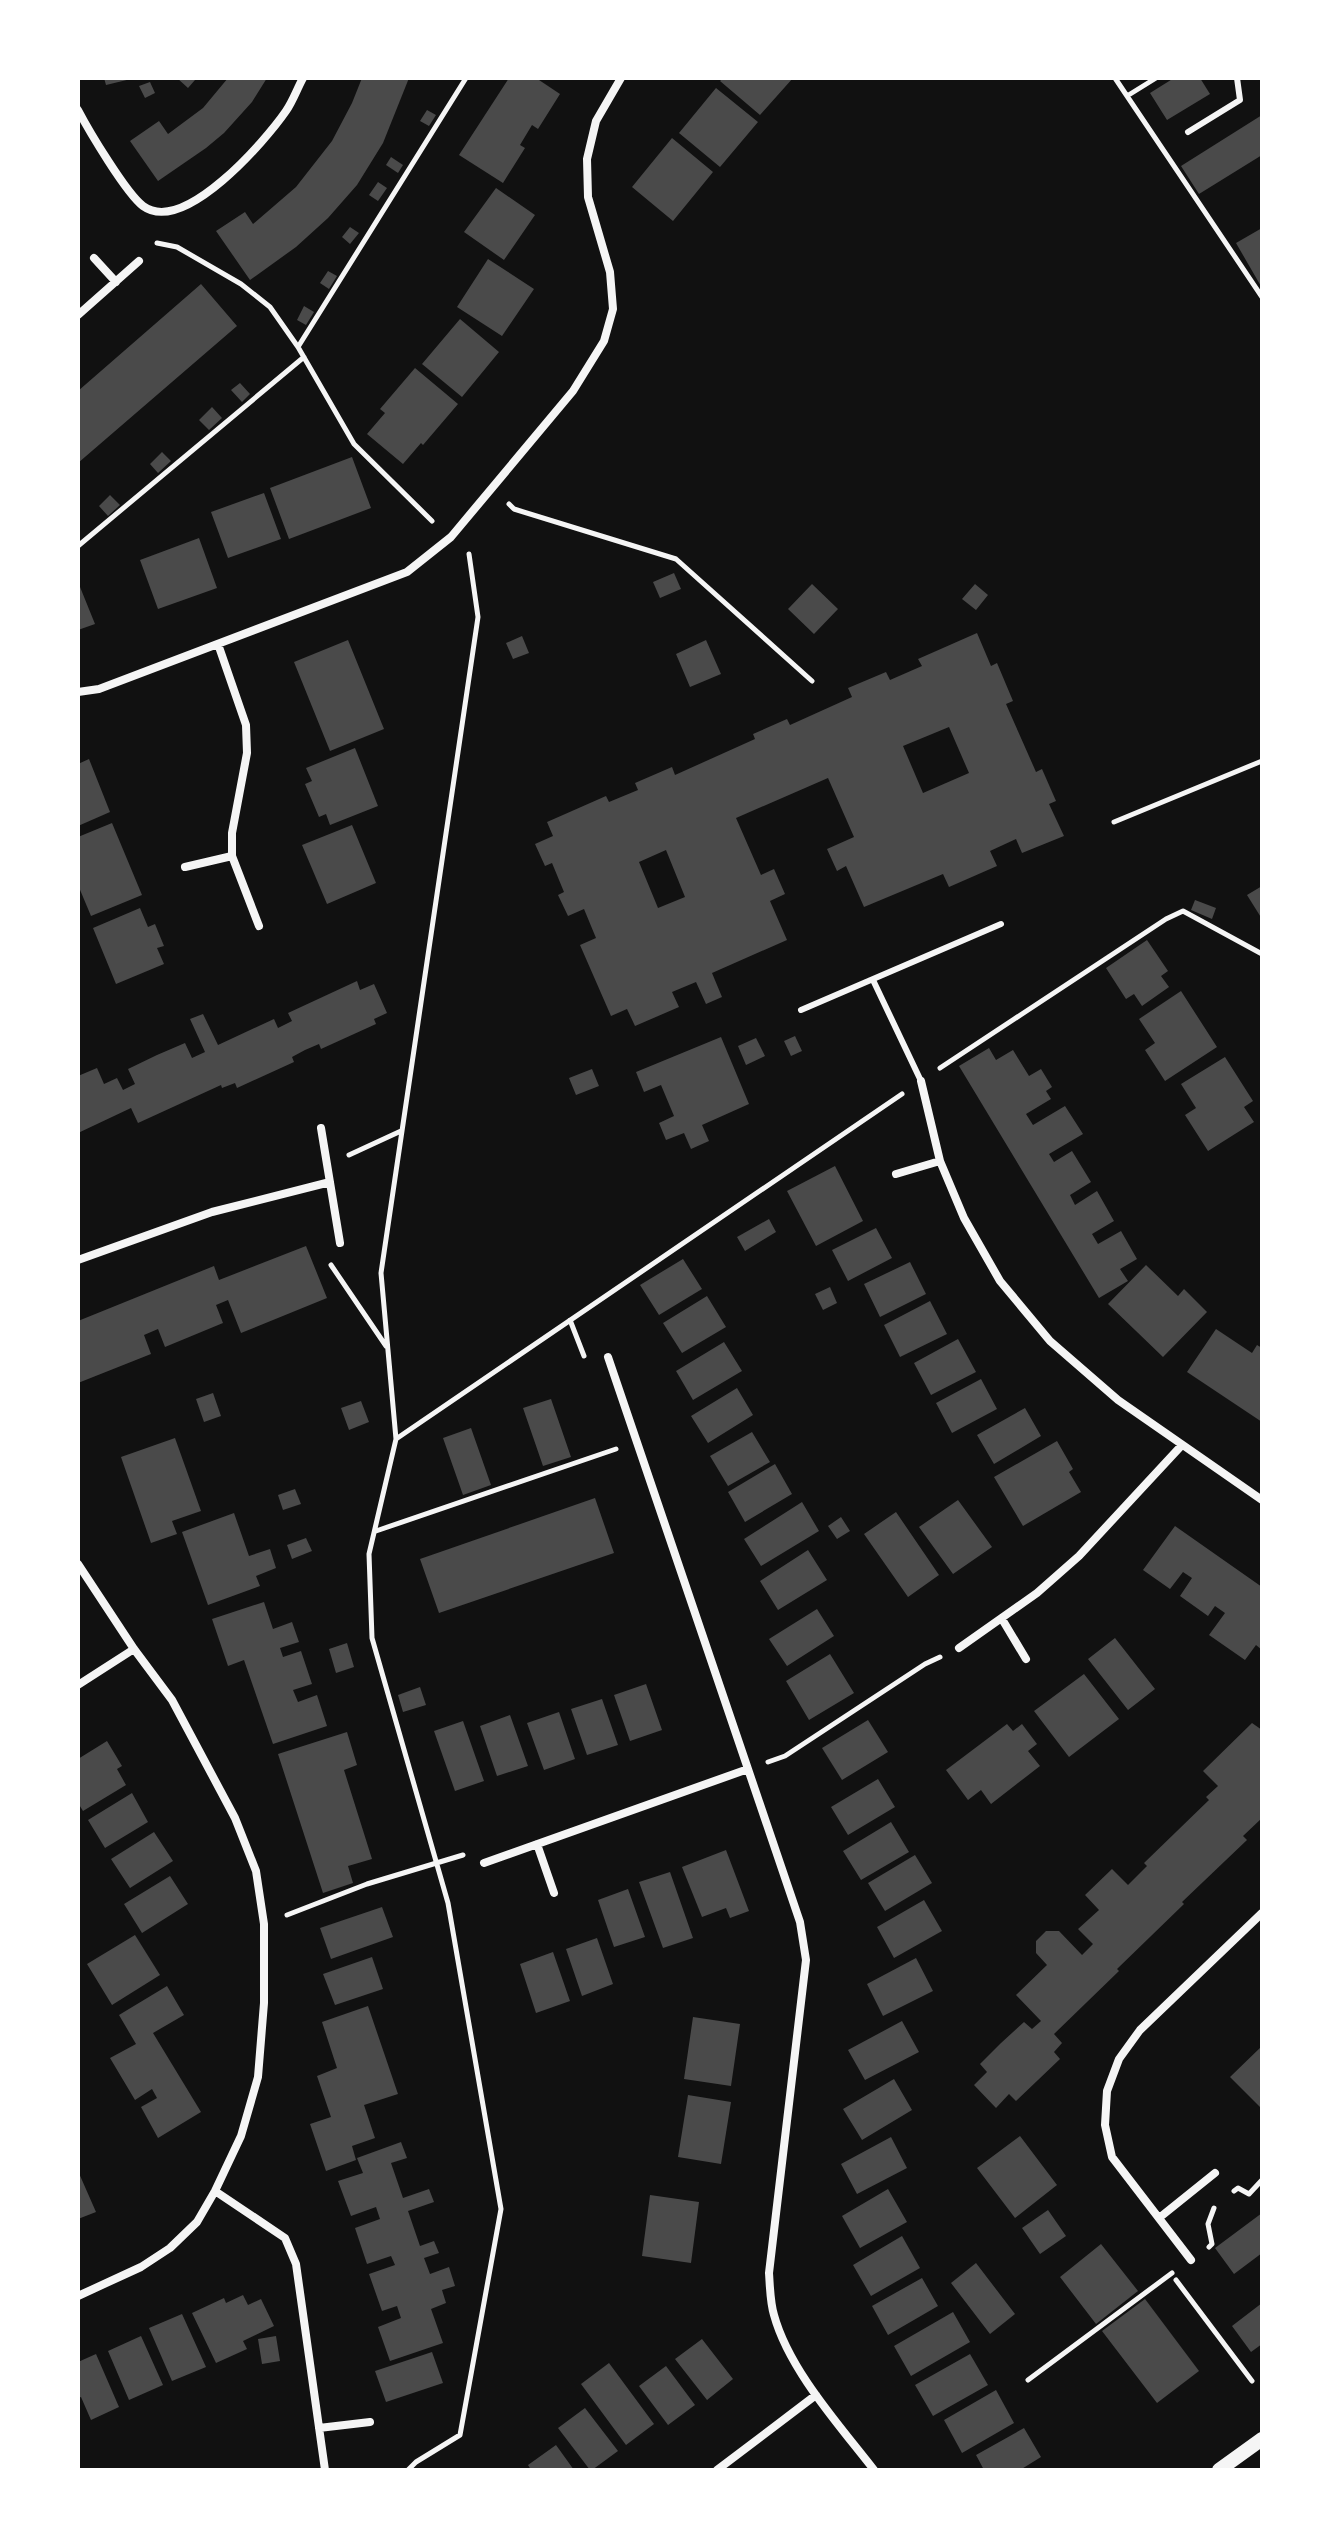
<svg xmlns="http://www.w3.org/2000/svg" width="1340" height="2548" font-family="'Source Sans 3',sans-serif">
<style>
.building{fill:#4a4a4a;fill-rule:evenodd}
.lines{fill:none;stroke-linecap:round;stroke-linejoin:round}
.path{stroke:#f5f5f5;stroke-width:5}
.service{stroke:#f5f5f5;stroke-width:6}
.minor{stroke:#f5f5f5;stroke-width:8}
.tertiary{stroke:#f5f5f5;stroke-width:14}
</style>
<rect width="100%" height="100%" fill="#111"/>
<path class="building" d="M104,78h27v1l-25,6z
M177,78h16l2,2 -7,8z
M228,78h39l-15,24 -28,31 -18,15 -48,33 -28,-40 29,-20 9,13 35,-26z
M362,78h47l-26,65 -26,42 -29,33 -32,29 -46,33 -34,-49 29,-19 8,12 43,-37 36,-46 20,-38z
M509,78h27l24,16 -22,35 -6,-4 -12,20 5,3 -22,35 -44,-28z
M723,78h70l-33,37 -40,-34z
M1174,78h26l10,16 -43,26 -17,-27z
M150,82l5,11 -10,5 -6,-12z
M716,88l42,34 -38,45 -41,-34z
M427,110l9,5 -7,11 -9,-5z
M1262,115v40l-63,39 -18,-28z
M672,138l41,34 -40,49 -41,-34z
M391,157l12,8 -5,8 -12,-8z
M378,182l9,6 -9,13 -9,-6z
M496,188l39,27 -31,45 -40,-28z
M350,227l9,6 -9,11 -8,-7z
M1262,228v60l-26,-45z
M488,259l46,30 -32,47 -45,-29z
M328,271l9,5 -8,13 -9,-6z
M201,284l36,42 -159,137v-72z
M304,306l10,6 -8,13 -9,-5z
M460,319l39,33 -37,45 -40,-33z
M415,368l43,36 -35,41 -2,-2 -18,21 -36,-30 18,-21 -5,-4z
M240,383l10,11 -8,8 -11,-12z
M212,407l10,11 -13,12 -10,-10z
M162,452l9,9 -13,12 -8,-9z
M352,457l19,51 -82,31 -19,-51z
M264,493l17,46 -53,19 -17,-46z
M110,495l10,10 -12,11 -9,-10z
M199,538l18,50 -59,21 -18,-49z
M674,573l7,16 -21,9 -7,-16z
M78,582l17,42 -17,6z
M812,584l26,25 -24,25 -26,-25z
M975,584l13,11 -12,15 -14,-11z
M977,633l14,33 6,-3 16,38 -7,3 30,68 6,-3 14,32 -7,3 15,32 -42,17 -6,-14 -26,12 7,15 -48,21 -6,-13 -79,33 -18,-41 -9,5 -10,-22 27,-12 -26,-59 -92,40 25,57 13,-6 11,25 -15,7 17,39 -75,33 10,24 -16,7 -10,-22 -24,10 7,15 -44,19 -8,-17 -16,7 -31,-71 16,-7 -12,-29 -16,7 -10,-21 6,-3 -12,-29 -7,3 -10,-22 18,-8 -6,-14 59,-26 3,6 29,-12 -3,-7 37,-16 3,8 80,-36 -2,-5 34,-15 3,6 62,-28 -4,-9 38,-16 4,8 32,-14 -4,-7zM949,727l20,46 -46,20 -20,-47zM666,850l19,47 -27,11 -19,-46z
M522,636l7,17 -16,6 -7,-16z
M348,640l36,89 -54,22 -36,-89z
M706,640l15,34 -31,13 -14,-33z
M355,748l23,58 -48,19 -4,-11 -7,3 -14,-33 7,-3 -6,-13z
M89,759l21,53 -32,14v-62z
M112,823l30,72 -51,21 -13,-31v-48z
M352,825l24,58 -49,21 -25,-59z
M1262,886v33l-15,-24z
M1195,900l21,8 -4,11 -21,-9z
M140,908l8,19 7,-3 9,22 -7,2 7,16 -48,20 -23,-56z
M1147,940l21,31 -7,5 8,11 -27,19 -8,-12 -8,5 -20,-31z
M357,981l3,9 14,-6 13,29 -13,6 2,5 -55,25 -2,-5 -14,6 -13,7 2,5 -57,26 -2,-5 -13,5 -1,-3 -83,38 -7,-15 -53,25v-57l19,-8 7,16 13,-6 6,12 12,-6 -7,-15 29,-14 28,-12 7,15 13,-6 -15,-33 13,-5 15,31 56,-26 4,9 14,-7 -4,-8z
M1181,991l36,56 -52,34 -20,-31 10,-7 -16,-24z
M795,1036l7,15 -11,5 -7,-15z
M721,1037l28,67 -47,21 7,16 -18,8 -7,-16 -18,7 -7,-17 15,-7 -13,-31 -17,7 -8,-20z
M756,1038l9,18 -19,9 -8,-19z
M989,1048l7,12 17,-10 16,26 12,-7 11,18 -6,4 5,8 -25,15 7,11 32,-19 18,28 -34,20 5,8 18,-11 19,31 -21,13 5,10 22,-14 17,30 -22,13 6,10 23,-13 16,28 -17,10 8,12 -29,17 -140,-232z
M1225,1057l28,44 -9,6 10,15 -46,29 -23,-36 11,-7 -15,-24z
M592,1069l7,17 -23,9 -7,-17z
M835,1166l28,55 -47,25 -29,-55z
M769,1219l7,13 -31,19 -8,-14z
M876,1228l16,30 -44,23 -16,-31z
M306,1246l21,52 -86,35 -13,-33 -12,5 7,18 -58,24 -7,-18 -14,6 7,19 -73,29v-62l136,-55 5,14z
M683,1259l19,30 -43,26 -19,-30z
M910,1262l16,32 -46,23 -16,-33z
M1146,1265l32,31 6,-7 23,23 -44,45 -55,-53z
M830,1287l7,16 -14,7 -8,-16z
M707,1296l19,31 -44,26 -19,-30z
M930,1301l17,33 -47,23 -16,-32z
M1216,1329l36,24 5,-8 5,3v74l-75,-50z
M958,1339l18,33 -45,23 -17,-32z
M724,1342l18,29 -49,29 -17,-29z
M981,1379l16,30 -45,24 -16,-30z
M737,1388l16,27 -45,28 -17,-27z
M213,1393l8,23 -17,6 -8,-23z
M551,1399l20,58 -28,9 -20,-58z
M361,1401l8,21 -20,8 -8,-22z
M1025,1408l16,28 -47,28 -17,-29z
M471,1428l20,57 -28,10 -20,-57z
M752,1432l18,30 -42,24 -18,-30z
M175,1438l26,73 -29,10 5,13 -26,9 -30,-86z
M1057,1441l16,28 -4,3 12,20 -58,34 -29,-49z
M775,1464l17,30 -47,28 -17,-30z
M295,1489l6,15 -18,6 -5,-15z
M595,1498l19,55 -175,60 -19,-54z
M958,1500l34,47 -39,27 -34,-47z
M802,1502l17,29 -58,35 -17,-27z
M896,1512l43,63 -31,22 -44,-63z
M234,1513l15,43 21,-7 6,19 -20,8 4,10 -52,19 -26,-73z
M841,1517l9,14 -13,8 -9,-13z
M1175,1526l87,61v63l-6,-5 -11,15 -36,-25 16,-22 -10,-7 -7,10 -28,-20 12,-18 -9,-6 -13,17 -27,-19z
M306,1538l6,13 -20,8 -5,-14z
M808,1550l19,30 -49,30 -18,-29z
M264,1602l9,27 19,-7 7,20 -19,6 3,9 18,-6 11,33 -19,6 5,12 19,-7 10,31 -54,18 -29,-84 -16,6 -16,-47z
M817,1609l17,27 -47,30 -18,-27z
M1115,1638l40,51 -27,21 -40,-51z
M347,1643l7,24 -18,6 -7,-24z
M830,1654l24,39 -45,27 -23,-39z
M1084,1674l35,45 -50,38 -35,-46z
M646,1684l16,46 -32,11 -16,-46z
M420,1687l6,18 -23,7 -5,-17z
M602,1699l16,46 -31,10 -16,-46z
M559,1712l16,47 -31,11 -17,-47z
M510,1715l18,51 -31,10 -17,-50z
M868,1720l20,32 -46,28 -20,-32z
M463,1721l21,60 -29,10 -21,-60z
M1252,1723l10,7v88l-19,18 4,4 -65,62 2,2 -67,65 2,2 -65,63 8,9 -8,9 6,7 -44,42 -7,-7 -13,14 -22,-23 13,-13 -7,-8 21,-21 23,-21 8,7 9,-8 -25,-26 31,-30 -11,-12v-12l10,-10h13l23,24 11,-11 -15,-15 21,-19 -14,-15 27,-26 16,16 19,-19 -3,-3 65,-63 -3,-3 12,-11 -15,-15z
M1007,1724l6,7 9,-7 15,20 -9,7 12,15 -49,38 -10,-14 -13,10 -22,-30z
M347,1732l10,33 -13,5 28,89 -24,7 5,17 -30,10 -45,-139z
M107,1741l15,25 -5,3 9,16 -43,26 -5,-8v-44z
M878,1779l17,28 -47,28 -17,-28z
M132,1793l16,29 -43,26 -17,-28z
M891,1822l18,30 -48,28 -18,-29z
M154,1832l19,29 -43,27 -19,-29z
M726,1850l23,61 -19,7 -4,-10 -24,9 -20,-50z
M915,1855l17,28 -47,28 -17,-28z
M670,1872l23,66 -30,10 -24,-66z
M170,1876l18,28 -46,29 -18,-29z
M628,1889l17,48 -31,10 -16,-47z
M924,1900l18,31 -48,27 -17,-31z
M382,1907l11,30 -62,22 -11,-31z
M135,1935l25,40 -48,30 -25,-41z
M597,1938l16,46 -31,12 -16,-47z
M553,1952l17,49 -34,12 -16,-49z
M372,1957l11,32 -48,16 -12,-31z
M916,1958l17,33 -50,25 -16,-32z
M167,1986l17,29 -31,18 48,79 -43,26 -17,-31 16,-9 -5,-9 -17,11 -25,-42 26,-14 -17,-29z
M368,2006l30,88 -34,11 11,33 -23,8 4,14 -30,11 -16,-47 21,-7 -14,-41 20,-8 -15,-46z
M693,2017l47,7 -9,62 -47,-7z
M902,2021l17,31 -54,28 -17,-30z
M1262,2046v63l-32,-32z
M894,2079l18,31 -50,30 -19,-31z
M688,2095l43,7 -10,62 -43,-7z
M1020,2136l37,49 -42,33 -38,-50z
M891,2137l16,31 -50,26 -16,-30z
M401,2142l6,16 -16,5 12,35 26,-9 5,13 -26,9 12,35 14,-5 5,12 -15,5 6,16 19,-7 6,19 -13,4 4,13 -15,6 12,34 -53,18 -12,-34 23,-9 -4,-12 -15,5 -13,-37 26,-9 -4,-9 -24,8 -12,-36 25,-9 -4,-12 -25,9 -13,-35 25,-8 -6,-15z
M78,2171l18,41 -18,7z
M888,2189l19,33 -47,26 -18,-32z
M650,2195l49,7 -8,61 -49,-7z
M1048,2210l18,26 -26,18 -18,-26z
M1262,2213v40l-28,21 -19,-26z
M902,2236l18,32 -49,28 -18,-31z
M1101,2244l37,47 -42,33 -36,-47z
M976,2263l39,51 -25,20 -39,-51z
M922,2278l16,28 -50,29 -16,-29z
M243,2295l5,10 13,-6 13,27 -31,15 4,8 -31,14 -24,-50 32,-15 2,5z
M1145,2299l54,72 -42,32 -55,-72z
M1262,2303v41l-11,8 -19,-26z
M953,2312l17,30 -59,34 -17,-30z
M182,2314l24,53 -34,14 -23,-53z
M141,2336l22,49 -34,15 -21,-49z
M276,2336l4,25 -18,3 -4,-25z
M702,2339l31,40 -26,21 -32,-41z
M432,2352l11,31 -57,19 -11,-31z
M96,2354l23,53 -28,13 -10,-23 -3,1v-36z
M970,2354l18,31 -55,31 -18,-31z
M609,2363l45,61 -28,21 -45,-61z
M666,2366l29,39 -27,20 -29,-39z
M996,2390l18,33 -52,30 -18,-33z
M585,2408l33,43 -26,19h-2l-32,-42z
M1024,2428l17,29 -21,13h-36l-8,-15z
M556,2445l18,25h-43l-3,-5z"/>
<g class="lines">
<path class="path" d="M1115,78l12,18
M1156,78l-29,18 135,201
M157,243l20,4 64,37 29,23 28,40 56,97 78,77
M298,347l168,-269
M509,504l5,5 162,50 136,122
M78,546l226,-189
M1114,822l148,-61
M940,1068l226,-149 17,-8 79,43
M349,1155l52,-24
M331,1265l55,81
M570,1320l14,36
M396,1439l506,-345
M376,1531l240,-82
M768,1762l17,-6 140,-92 15,-7
M287,1915l80,-31 96,-29
M1234,2191l4,-3 11,6 13,-14
M1209,2247l3,-3 -4,-20 6,-16
M1176,2280l76,101
M1028,2380l144,-107
M408,2470l8,-8 44,-27 41,-226 -53,-306 -76,-265 -3,-84 27,-115 -15,-166 97,-656 -9,-63"/>
<path class="service" d="M1188,132l52,-32 -3,-22
M873,980l48,101
M801,1010l200,-86"/>
<path class="minor" d="M78,110c11,21 48,83 65,96 41,30 123,-66 143,-95 7,-10 11,-22 17,-33
M94,258l22,24
M78,315l61,-54
M218,644l28,81 1,28 -15,80v23l27,70
M78,692l21,-3 308,-117 44,-35 122,-146 31,-50 9,-32 -3,-37 -22,-75 -1,-38 9,-38 25,-43
M185,867l47,-11
M921,1081l19,80 24,57 36,63 50,60 68,59 144,100
M321,1128l19,115
M896,1174l44,-13
M78,1260l134,-48 118,-30
M608,1357l192,565 6,38 -37,313c1,13 1,29 5,42 15,55 66,111 100,155
M78,1564l56,85 38,51 63,118 21,53 8,53v79l-6,74 -17,59 -26,55 -18,31 -27,26 -29,19 -63,29
M1002,1619l24,40
M959,1648l78,-55 42,-37 103,-111
M78,1685l56,-36
M537,1844l17,49
M484,1863l264,-94
M215,2191l70,47 11,26 29,206
M1159,2218l56,-45
M1191,2260l-79,-103 -7,-32 2,-34 12,-32 21,-29 122,-117
M319,2428l51,-6
M717,2470l99,-75"/>
<path class="tertiary" d="M1219,2470l43,-31"/>
</g>
<rect width="1340" height="2548" fill="none" stroke="#ffffff" stroke-width="160"/>
</svg>
